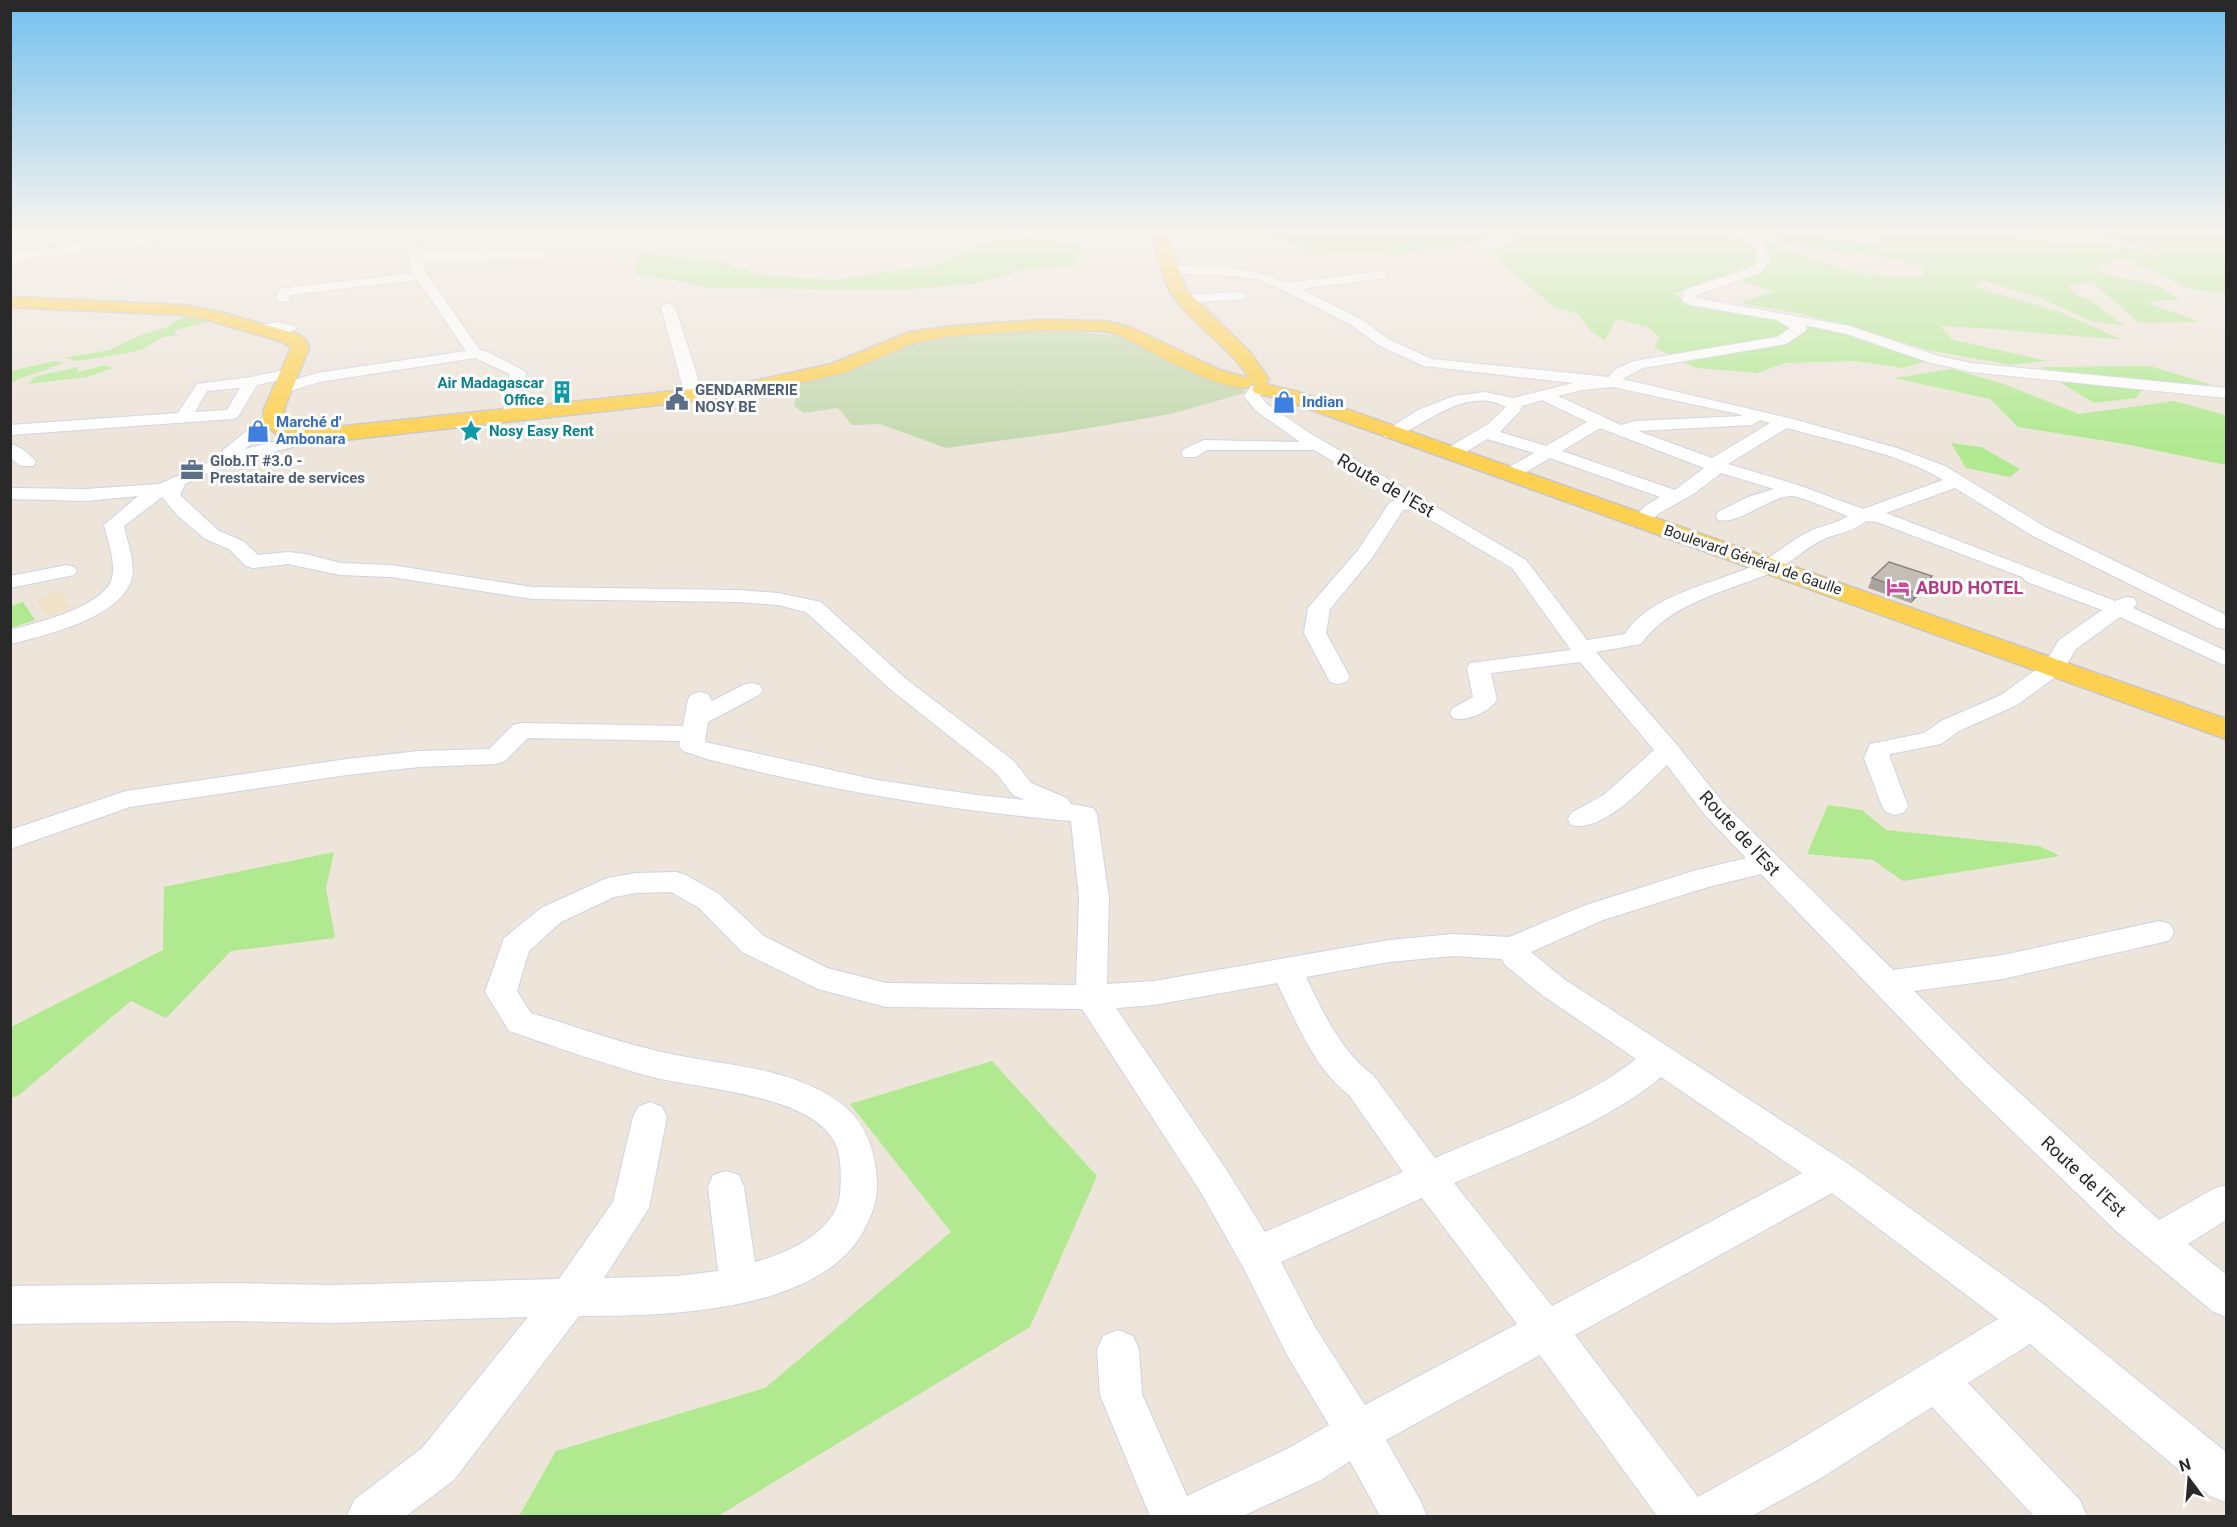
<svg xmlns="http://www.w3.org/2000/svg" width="2237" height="1527" font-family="Roboto,sans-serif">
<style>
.education{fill:#f0e2c7}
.green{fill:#b1e991}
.cemetery{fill:#c4d9af}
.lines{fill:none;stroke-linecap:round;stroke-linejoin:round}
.minor-casing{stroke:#cfd3e4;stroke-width:2}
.major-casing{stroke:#c7c7c7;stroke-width:3}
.minor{fill:#fff;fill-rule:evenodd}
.major{fill:#fdd04f;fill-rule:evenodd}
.wall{fill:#a9a39d}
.shaded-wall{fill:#898580}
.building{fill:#c4beb7;stroke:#898580;stroke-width:1.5}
.labels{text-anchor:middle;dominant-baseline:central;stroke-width:6;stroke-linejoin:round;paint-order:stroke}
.far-culture-label{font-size:15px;font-weight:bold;fill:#0d838f;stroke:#fff;text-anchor:end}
.far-service-label{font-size:15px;font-weight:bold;fill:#4e5e75;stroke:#fff;text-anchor:start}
.far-shop-label{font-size:15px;font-weight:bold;fill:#366cbe;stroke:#fff;text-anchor:start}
.far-street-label{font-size:15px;fill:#292929;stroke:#fff}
.street-label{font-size:18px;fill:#292929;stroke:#fff}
.hotel-label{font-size:18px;font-weight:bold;fill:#b23c85;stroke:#fff;text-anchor:start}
</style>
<rect width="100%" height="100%" fill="#ede4da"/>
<path class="education" d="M61,591l10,17 -25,8 -10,-17z"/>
<path class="green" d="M1206,231h276l11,4 -12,6 -29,7 -55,5 -84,2 -15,-11 -18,-6z
M1501,231h245c35,17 89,41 128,44 17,2 34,1 51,1l-5,-11c-12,-2 -24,-6 -36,-8 -41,-7 -87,-3 -122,-26h41l55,11 20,2 6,-11 -8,-2h119l61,13 108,7 -49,-12 -65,-8h145l31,6v55l-32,-2 -66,-31 -33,6 8,9 53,11 25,15h-21l-12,3 52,19 -61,1 -47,-41 -23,3 6,9 17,7 33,25 -34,-5 -50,-23 -59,-18 -7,7 85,25 61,27c-61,-3 -121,-11 -181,-13l13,14 94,21 -37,4 -82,-15 -124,-36 -64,-11 34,-12 -27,-8 -13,-7 -60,17 12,9 148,26 93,33 -24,7 -47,-7 -71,2 -27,10 -62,-5 -42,-21 6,-9 -12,-11 -32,-8 -11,22 -14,-10 -13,-17 -24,-7 -63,-53 29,-15z
M1007,236l74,8 -7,22 -56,5 -39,12 -76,7 -189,-2 -80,-15 6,-20 71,7 50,15 72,5 104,-15z
M205,316l-1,4 3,2 -31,8 -1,5h8l-20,2 -20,12 -15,4 -50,8 -15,-3 47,-8 28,-14 30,-9 4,-4 10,-5z
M54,361l10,2 -53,19v-11z
M105,365l8,3 -26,9 -59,7 6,-7 44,-10v5z
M2150,366l62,19 -64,-2 -12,15 -42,5 -28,-17 -25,-19z
M1953,369l51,15 75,30 95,-13 52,14v50l-101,-21 -107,-17 -28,-28 -96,-21z
M1951,443l30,4 39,22 -10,8 -44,-9z
M23,602l12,18 -24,8v-22z
M1828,805l34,5 24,20 153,16 21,10 -157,25 -30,-21 -66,-6z
M334,852l-8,36 9,50 -104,13 -65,67 -35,-17 -112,94 -8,3v-71l152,-77 1,-63z
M992,1061l105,115 -67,151 -312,189h-199l37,-65 209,-63 186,-156 -101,-128z"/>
<path class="cemetery" d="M1051,329l66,7 131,56 -77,22 -106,18 -119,16 -66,-24 -28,1 -14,-17 -34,5 -10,-7 3,-12h-9l-8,-11 38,-6 49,-13 64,-28z"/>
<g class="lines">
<g class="minor-casing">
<path id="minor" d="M178,231h27l-6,3 -189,28v-8z
M401,231h10l8,22 122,-2 6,4 -6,4 -119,2 6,15 52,74 8,2 38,20 -10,47h-12l-2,-3 8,-42 -35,-16 -156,24 -35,11 -8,-5 2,-3 39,-12 149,-22 -48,-71 -128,15 -2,6 -5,1 -7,-4 4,-9 5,-1 128,-15z
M506,231h13c-11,12 -38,26 -53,14l6,-4h19z
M1726,231h14l23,12 7,17 -9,13 -65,22v3l154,28 88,30 33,7 255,25v10l-255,-26 -43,-10 -81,-28 -43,-9 3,3 -2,3 -19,13 -143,24 -21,11 171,40 104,29 48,18 102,62 179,87v14l-8,-1 -185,-92 -78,-48 -69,25 229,88 11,-4 8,1 3,5 -4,5 93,43v15l-106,-49 -44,32 -14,23 -45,33 -58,26 -18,13 -51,10v4l18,48 -4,6 -9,3 -9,-3 -4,-6 -18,-48 6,-14 54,-11 17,-12 60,-26 44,-32 14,-23 43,-30 -75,-28 -5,-5 -145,-55 -10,-1c-18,12 -26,11 -43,18 -18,8 -33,24 -51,33 -44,19 -103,30 -132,72l-45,8 81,93 46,58 170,167 110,-15 156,-34 11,3 4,8 -4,8 -11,3 -156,36 -89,12 73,72 172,157 54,-31 13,-4v35l-38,24 38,30v43l-14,-6 -97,-81 -152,-147 -202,-209 -53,13 -105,33 -72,32 33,27 283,184 199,143 180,146v50l-16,-6 -180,-152 -62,39 112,117 7,16h-53l-102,-109 -111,71 -69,38h-95l-117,-161 -154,85 34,60 7,16h-47l-30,-55 -29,19 -78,36h-93l-50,-121 -3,-45 6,-14 15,-6 15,6 6,14 3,44 45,102 102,-48 40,-23 -42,-70 -44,-88 -43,-76 -118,-182 -196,-2 -68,-18 -76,-37 -43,-44 -28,-16 -35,1 -22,4 -53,25 -32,29 -12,40 14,22c46,14 92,31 140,41 56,12 119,13 168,48 27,19 36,48 38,79 1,15 -3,29 -10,43 -40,90 -205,92 -288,92l-125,164 -48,36h-59l7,-16 68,-52 106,-131 -197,6 -98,-2 -223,3v-38l223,-3 98,2 228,-6 54,-77 20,-85 5,-10 12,-5 12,5 5,10 -18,91 -45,70 73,-2 41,-5 -10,-84 5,-12 13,-4 13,4 5,12 11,75c33,-9 80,-30 85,-67 1,-16 2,-36 -4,-50 -22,-51 -137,-56 -184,-68 -48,-13 -96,-30 -143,-46l-24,-39 19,-54 37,-30 66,-30 29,-5 40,-1 10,3 33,19 45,42 63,32 59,15 190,2 3,-87 -8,-77c-123,-11 -244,-31 -364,-62l-24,-8 -4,-5 1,-5 -152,-3 -23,23 -9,3 -77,3 -72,8 -217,32 -120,42v-19l116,-39 221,-32 72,-8 70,-2 24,-24 9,-2 161,3 5,-27 4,-5 8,-2 8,2 4,7 31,-16 8,-2 8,2 4,5 -4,5 -51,27 -3,20 172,38 100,15 48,5 -12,-5 -17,-22 -106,-84 -84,-77 -28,-7 -39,-3 -206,-3 -142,-22 -51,-2 -52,-11 -35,4 -7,-2 -17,-17 -24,-10 -28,-24 -15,-18 -38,29c3,17 13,39 7,55 -14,38 -85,54 -121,63v-14c26,-7 90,-22 101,-49 6,-17 -3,-39 -7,-56l34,-29 -52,5 -76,-2v-11l76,1 73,-5 62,-27 1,-6 45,-37 6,-2 8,5 -2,3 -34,29 72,-18 8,5 -2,4c-47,11 -96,21 -138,44l-5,11 39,36 24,10 15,14 30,-3 18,2 34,9 51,2 142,22 206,3 39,3 43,9 85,77 108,82 17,22 36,15 4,6 22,4 4,6 12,84 -2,86 47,-3 235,-41 64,-6 56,3 74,-31 110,-35 53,-13 -41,-43 -38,-50c-22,20 -64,69 -96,60l-3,-6 3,-6 34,-19 49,-44 -74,-88 -89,11 6,27c-9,12 -29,22 -44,18l-3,-5 3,-5 20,-11 -6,-29 3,-5 101,-13 -59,-82 -100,-59 -9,1 -31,48 -42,51 -4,24 24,44 -4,5 -8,2 -8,-2 -26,-49 4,-25 50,-58 32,-48 8,-2 -84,-50h-107l-11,7h-12l-3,-4 3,-4 20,-9 96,2 -44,-31 -12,-15 7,-10h12l2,3 -5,7 8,9 40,27 218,128 61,80 38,-6c26,-42 97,-51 138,-73 16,-9 30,-22 47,-30 13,-6 26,-7 38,-15 -11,-4 -49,-21 -58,-20 -23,2 -51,29 -72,24l-2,-4 2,-4 30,-15 26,-8 -53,-16 -26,20 -37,21 -10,11h-14l-3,-4 14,-15 15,-9 -110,-39 -34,20h-12l-3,-4 3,-4 30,-17 -47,-14 -29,18h-12l-3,-4 3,-4 42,-25 18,-17c-48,-26 -96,36 -122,30l-2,-4 36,-23 36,-14 31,-4 28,6 60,-15 -149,-17 -46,-21 -25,-19 -70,-36 -29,-11 -23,-3 -60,-3 -6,-4 6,-4 60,3 29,5 28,10 93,-12 4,1 2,3 -2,3 -84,11 62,31 25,19 44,20 177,18 5,-7 20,-9 143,-24 13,-9 -13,-8 -87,-15 -7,-4 1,-11 69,-23 5,-7 -4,-13zM1613,387l125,27 5,2 -108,5 -14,4 -63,-29 24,-6zM1542,400l45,22 -41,24 -46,-14 20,-21 2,-5zM1760,420l10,3 -58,35 -74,-27 114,-6zM1600,428l104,40 -29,22 -113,-39zM1787,428c49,14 112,25 156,52l-80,29 -65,-24 -70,-21zM1453,956l49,3 3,6 37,30 94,64c-52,42 -140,72 -201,99l-62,-83c-32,-23 -50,-63 -67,-98l83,-15zM1277,983c19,38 37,85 72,112l54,77 -138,60 -39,-63 -110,-161 38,-3zM1661,1077l141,96 -250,133 -98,-123c66,-29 153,-60 207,-106zM1832,1193l166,126 -209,127 -91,51 -123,-162zM1422,1198l95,126 -152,81 -50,-78 -34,-65z
M1239,292l5,1 2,3 -2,3 -58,4 -7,-4 7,-4z
M668,303l7,4 22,68 3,21 -2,3h-12l-25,-92z
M277,322l17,4 2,3 -18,10 -7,-4 5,-5 -17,3 -7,-4 2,-3z
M289,369l8,5 -3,3 -37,8 -19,32 -6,2 -222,16v-10l168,-12 19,-29 54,-7zM240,388l-13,22 -32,2 12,-21z
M10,444c10,2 20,10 26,18l-3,4h-12l-11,-8z
M67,565l7,2 3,4 -3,4 -64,13v-12z"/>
</g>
<g class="major-casing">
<path id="major" d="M1151,231h14l21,59 64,62 19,27 -4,5 33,8 928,327v20l-942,-339 -29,-7 -3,-4 4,-5 -3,-1 -3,4c-27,7 -105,-39 -132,-52l-13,-4 -64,-1 -88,6 -39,7 -70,30 -104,23 -423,47 -40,-8 -14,-13 1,-13 27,-61 -8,-6 -72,-21 -28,-6 -173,-8v-10l173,8 37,7 77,22 8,5 4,9 -25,61 1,11 7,5 25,4 423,-45 91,-20 79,-32 43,-6 88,-6 64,1 25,6 90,43 29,8c-20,-33 -57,-53 -78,-85 -11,-19 -14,-42 -20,-62z"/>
</g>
<use href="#minor" class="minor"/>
<use href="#major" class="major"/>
</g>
<path class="wall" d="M1872,578l56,8 -17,17 -43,-15z"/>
<path class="shaded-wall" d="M1932,576l-4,10 -17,17 4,-10z"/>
<path class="building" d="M1889,562l43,14 -17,17 -43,-15z"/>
<linearGradient id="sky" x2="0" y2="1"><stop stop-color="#73c1ef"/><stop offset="0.52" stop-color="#f7f3ee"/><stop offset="1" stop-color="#f7f3ee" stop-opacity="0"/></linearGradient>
<rect width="2237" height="444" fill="url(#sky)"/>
<defs>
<g id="building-bare" transform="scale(1.8)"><path d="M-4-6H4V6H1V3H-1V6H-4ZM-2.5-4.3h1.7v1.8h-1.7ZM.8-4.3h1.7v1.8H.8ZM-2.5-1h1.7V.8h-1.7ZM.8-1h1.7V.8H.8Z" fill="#0f9aa8" stroke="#fff" stroke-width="2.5" paint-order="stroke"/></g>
<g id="civic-bare" transform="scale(1.8)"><path d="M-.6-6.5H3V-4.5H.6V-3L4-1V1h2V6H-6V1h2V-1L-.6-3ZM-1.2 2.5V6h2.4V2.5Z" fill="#5c6f8a" stroke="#fff" stroke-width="2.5" paint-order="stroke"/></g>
<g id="shop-bare" transform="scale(1.8)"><path d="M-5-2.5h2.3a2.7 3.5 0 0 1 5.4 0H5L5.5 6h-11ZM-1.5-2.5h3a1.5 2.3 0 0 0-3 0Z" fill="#3f7fe0" stroke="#fff" stroke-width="2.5" paint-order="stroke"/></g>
<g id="sight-bare" transform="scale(1.8)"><path d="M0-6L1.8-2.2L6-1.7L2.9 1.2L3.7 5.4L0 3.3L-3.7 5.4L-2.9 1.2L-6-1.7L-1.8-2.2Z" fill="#0f9aa8" stroke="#fff" stroke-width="2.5" paint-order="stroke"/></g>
<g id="office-bare" transform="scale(1.8)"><path d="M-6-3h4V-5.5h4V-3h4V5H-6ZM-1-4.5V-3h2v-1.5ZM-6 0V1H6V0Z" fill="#5c6f8a" stroke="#fff" stroke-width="2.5" paint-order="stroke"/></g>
<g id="hotel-bare" transform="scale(1.8)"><path d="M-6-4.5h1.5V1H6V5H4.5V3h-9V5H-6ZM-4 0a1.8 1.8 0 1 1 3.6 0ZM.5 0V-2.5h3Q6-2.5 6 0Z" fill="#d1479c" stroke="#fff" stroke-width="2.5" paint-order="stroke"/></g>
</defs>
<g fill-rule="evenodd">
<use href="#building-bare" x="562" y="392"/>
<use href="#civic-bare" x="677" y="399"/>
<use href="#shop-bare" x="1284" y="402"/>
<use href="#shop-bare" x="258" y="431"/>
<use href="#sight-bare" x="471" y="431"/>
<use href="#office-bare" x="192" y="470"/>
<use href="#hotel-bare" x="1898" y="587"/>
</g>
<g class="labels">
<g class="far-culture-label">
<text x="544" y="383">Air Madagascar<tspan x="544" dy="17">Office</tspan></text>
<text x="489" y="431" text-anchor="start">Nosy Easy Rent</text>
</g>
<g class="far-service-label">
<text x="695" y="390">GENDARMERIE<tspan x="695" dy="17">NOSY BE</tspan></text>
<text x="210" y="461">Glob.IT #3.0 -<tspan x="210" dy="17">Prestataire de services</tspan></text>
</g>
<g class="far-shop-label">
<text x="1302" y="402">Indian</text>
<text x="276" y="422">Marché d'<tspan x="276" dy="17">Ambonara</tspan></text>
</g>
<g class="far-street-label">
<text transform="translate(1753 560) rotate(19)">Boulevard Général de Gaulle</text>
</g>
<g class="street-label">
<text transform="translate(1386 485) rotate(30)">Route de l'Est</text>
<text transform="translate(1740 833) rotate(47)">Route de l'Est</text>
<text transform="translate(2084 1176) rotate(43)">Route de l'Est</text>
</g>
<g class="hotel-label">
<text x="1916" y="587">ABUD HOTEL</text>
</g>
</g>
<rect width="2237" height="1527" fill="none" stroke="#292929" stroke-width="24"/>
<g transform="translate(2189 1479) rotate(344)" stroke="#ffffff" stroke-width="4.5" paint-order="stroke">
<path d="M0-4.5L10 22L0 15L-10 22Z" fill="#292929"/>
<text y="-9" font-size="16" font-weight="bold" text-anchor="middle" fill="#292929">N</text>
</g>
</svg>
